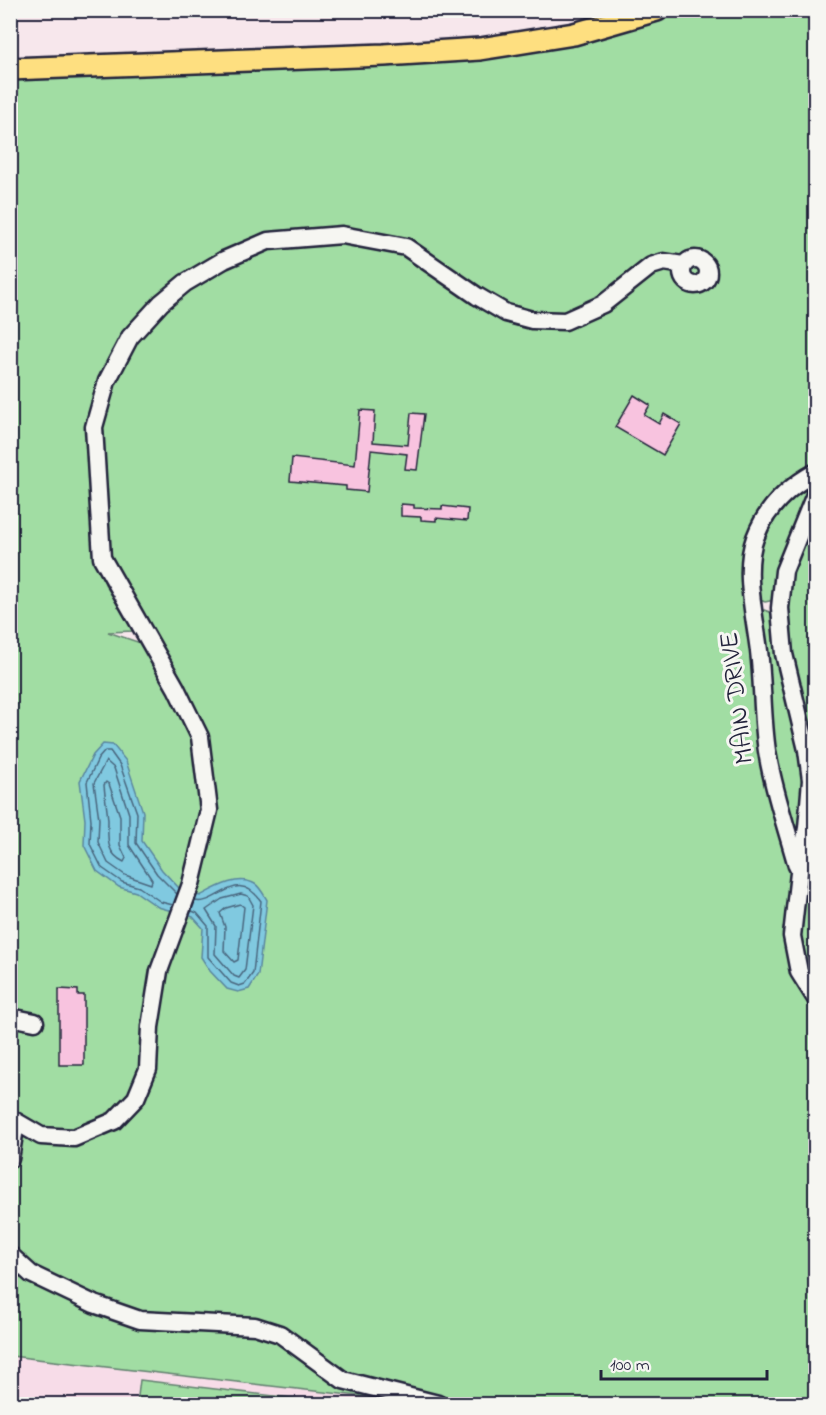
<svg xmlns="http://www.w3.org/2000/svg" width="826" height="1415" font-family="'Indie Flower',sans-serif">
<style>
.built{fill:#f7dce8}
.green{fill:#a1dda3;stroke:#62806f;stroke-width:1.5;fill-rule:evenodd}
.water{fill:#80c9e0;stroke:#5a869e;stroke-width:1.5}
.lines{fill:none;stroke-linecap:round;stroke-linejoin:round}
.shore{stroke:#48657d;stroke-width:1.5}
.building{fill:#f8c3df;stroke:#22223b;stroke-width:1.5}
.minor-casing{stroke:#22223b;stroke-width:21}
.major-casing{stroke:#22223b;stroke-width:26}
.minor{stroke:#f6f6f2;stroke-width:16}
.major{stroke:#fedf80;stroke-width:21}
.labels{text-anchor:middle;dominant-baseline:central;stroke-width:6;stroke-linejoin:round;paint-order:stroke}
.street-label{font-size:27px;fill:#22223b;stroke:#f6f6f2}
</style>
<rect width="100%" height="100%" fill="#f7e7ec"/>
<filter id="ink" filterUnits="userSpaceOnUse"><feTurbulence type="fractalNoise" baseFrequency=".0167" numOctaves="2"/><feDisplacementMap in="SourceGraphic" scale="12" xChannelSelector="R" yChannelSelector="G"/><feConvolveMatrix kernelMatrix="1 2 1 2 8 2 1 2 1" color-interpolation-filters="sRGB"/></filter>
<g filter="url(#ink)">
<path class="built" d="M11,1356l391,45 13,3h-404z"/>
<path class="green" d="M657,11h158v455l-35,24 -17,18 -13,28 -2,63 10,77v51l4,29 30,112 -7,66 2,24 8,22 20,30v394h-400l-13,-3 -391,-45v-1285l469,-22 94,-14zM132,338l-23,43 -10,45 3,132 53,90 -47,-16 25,-1 -28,-47 -8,-26 -7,-130 10,-49 13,-28z
M815,475v11l-41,114 -9,2 -7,-3 -5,-25 15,-61z
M815,499v490l-11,-17 -6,-35 13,-110 -28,-222 16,-57z
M764,610l9,3 33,151 -7,97 -24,-93 -15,-157z
M140,1380l167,20 -1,4h-169z"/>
<path class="water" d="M103,744l10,1 13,16 17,51 -1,29 20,29 19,20 19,6c15,-8 38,-22 55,-12 5,3 9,11 12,16l-9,75 -9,14 -11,3 -11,-3 -17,-18 -9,-14 2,-29 -10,-11 -35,-10 -22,-15 -17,-5 -22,-16 -13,-26 1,-25 -5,-39 13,-26z"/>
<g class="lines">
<path class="shore" d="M106,761l8,7 15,46v31l23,35 -1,4 -26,-9 -17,-12 -10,-21 1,-23 -5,-36z
M106,782l3,2 11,32v29l6,13 -2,4c-19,-9 -16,-25 -16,-42 -1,-12 -3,-23 -4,-35z
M241,894l7,2 5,9 -8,65 -6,8 -5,-2 -19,-22 1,-28 -10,-16 16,-11z
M240,904l4,3 -6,53 -4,2 -10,-11 1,-24 -5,-14 6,-5z
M173,905l-12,-3 -22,-15 -17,-5 -20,-14 -12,-24 1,-24 -4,-38 11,-23 7,-8h5l10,14 17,48 -1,30 21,31 20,20
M192,911l5,2 11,13v31l23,26 8,3 6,-2 8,-11 8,-72c-25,-35 -43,5 -66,0"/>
</g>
<path class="building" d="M634,395l16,10 -6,10 15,9 5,-10 17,10 -18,31 -48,-28z
M360,410l15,1 -2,31 35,3 3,-32 13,1 -7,56 -12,-1 2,-15 -36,-4 -4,42 -21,-2v-4l-56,-5 2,-23 63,7z
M401,504l13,1v3l28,1v-3l26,3 -1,12 -31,-3v3l-15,-1v-3l-20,-1z
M59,989l19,1v5h6v70h-25z"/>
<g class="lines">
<g class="minor-casing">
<path id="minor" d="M682 272a13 13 0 1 1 26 0a13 13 0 1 1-26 0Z
M816,492l-32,79 -4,37 4,46 23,96 4,30 -4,48 -8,45 -7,63 7,36 17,27
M797,866c-10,-37 -24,-76 -30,-115 -5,-33 -4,-67 -8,-100 -4,-34 -16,-81 -4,-113 11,-30 33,-51 61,-66
M10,1017l25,5
M10,1118l31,18 33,2 40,-17 22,-23 12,-29 2,-42 9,-56 32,-87 18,-74 -9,-73 -24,-49 -74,-130 -8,-131 13,-46 23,-44 31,-34 24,-20 39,-23 44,-19 74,-6 64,12 71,49 29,17 26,7 33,1 38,-17 48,-38 13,-4 19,3
M10,1159l6,-37
M10,1255l21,19 63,30 46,16 115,6 25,8 63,46 95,24"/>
</g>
<g class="major-casing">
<path id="major" d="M10,69l374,-14 96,-6 94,-15 83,-24"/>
</g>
<use href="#minor" class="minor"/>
<use href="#major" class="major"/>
</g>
</g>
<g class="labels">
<g class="street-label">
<text transform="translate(738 698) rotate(-97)">MAIN DRIVE</text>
</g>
</g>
<rect width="826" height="1415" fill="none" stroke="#f6f6f2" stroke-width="36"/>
<rect x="18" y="18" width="790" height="1379" fill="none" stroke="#22223b" stroke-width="2" filter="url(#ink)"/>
<path d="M601 1370v9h166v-9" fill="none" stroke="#22223b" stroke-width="3"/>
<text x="610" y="1370" font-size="18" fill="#22223b" stroke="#f6f6f2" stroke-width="4.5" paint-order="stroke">100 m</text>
</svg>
